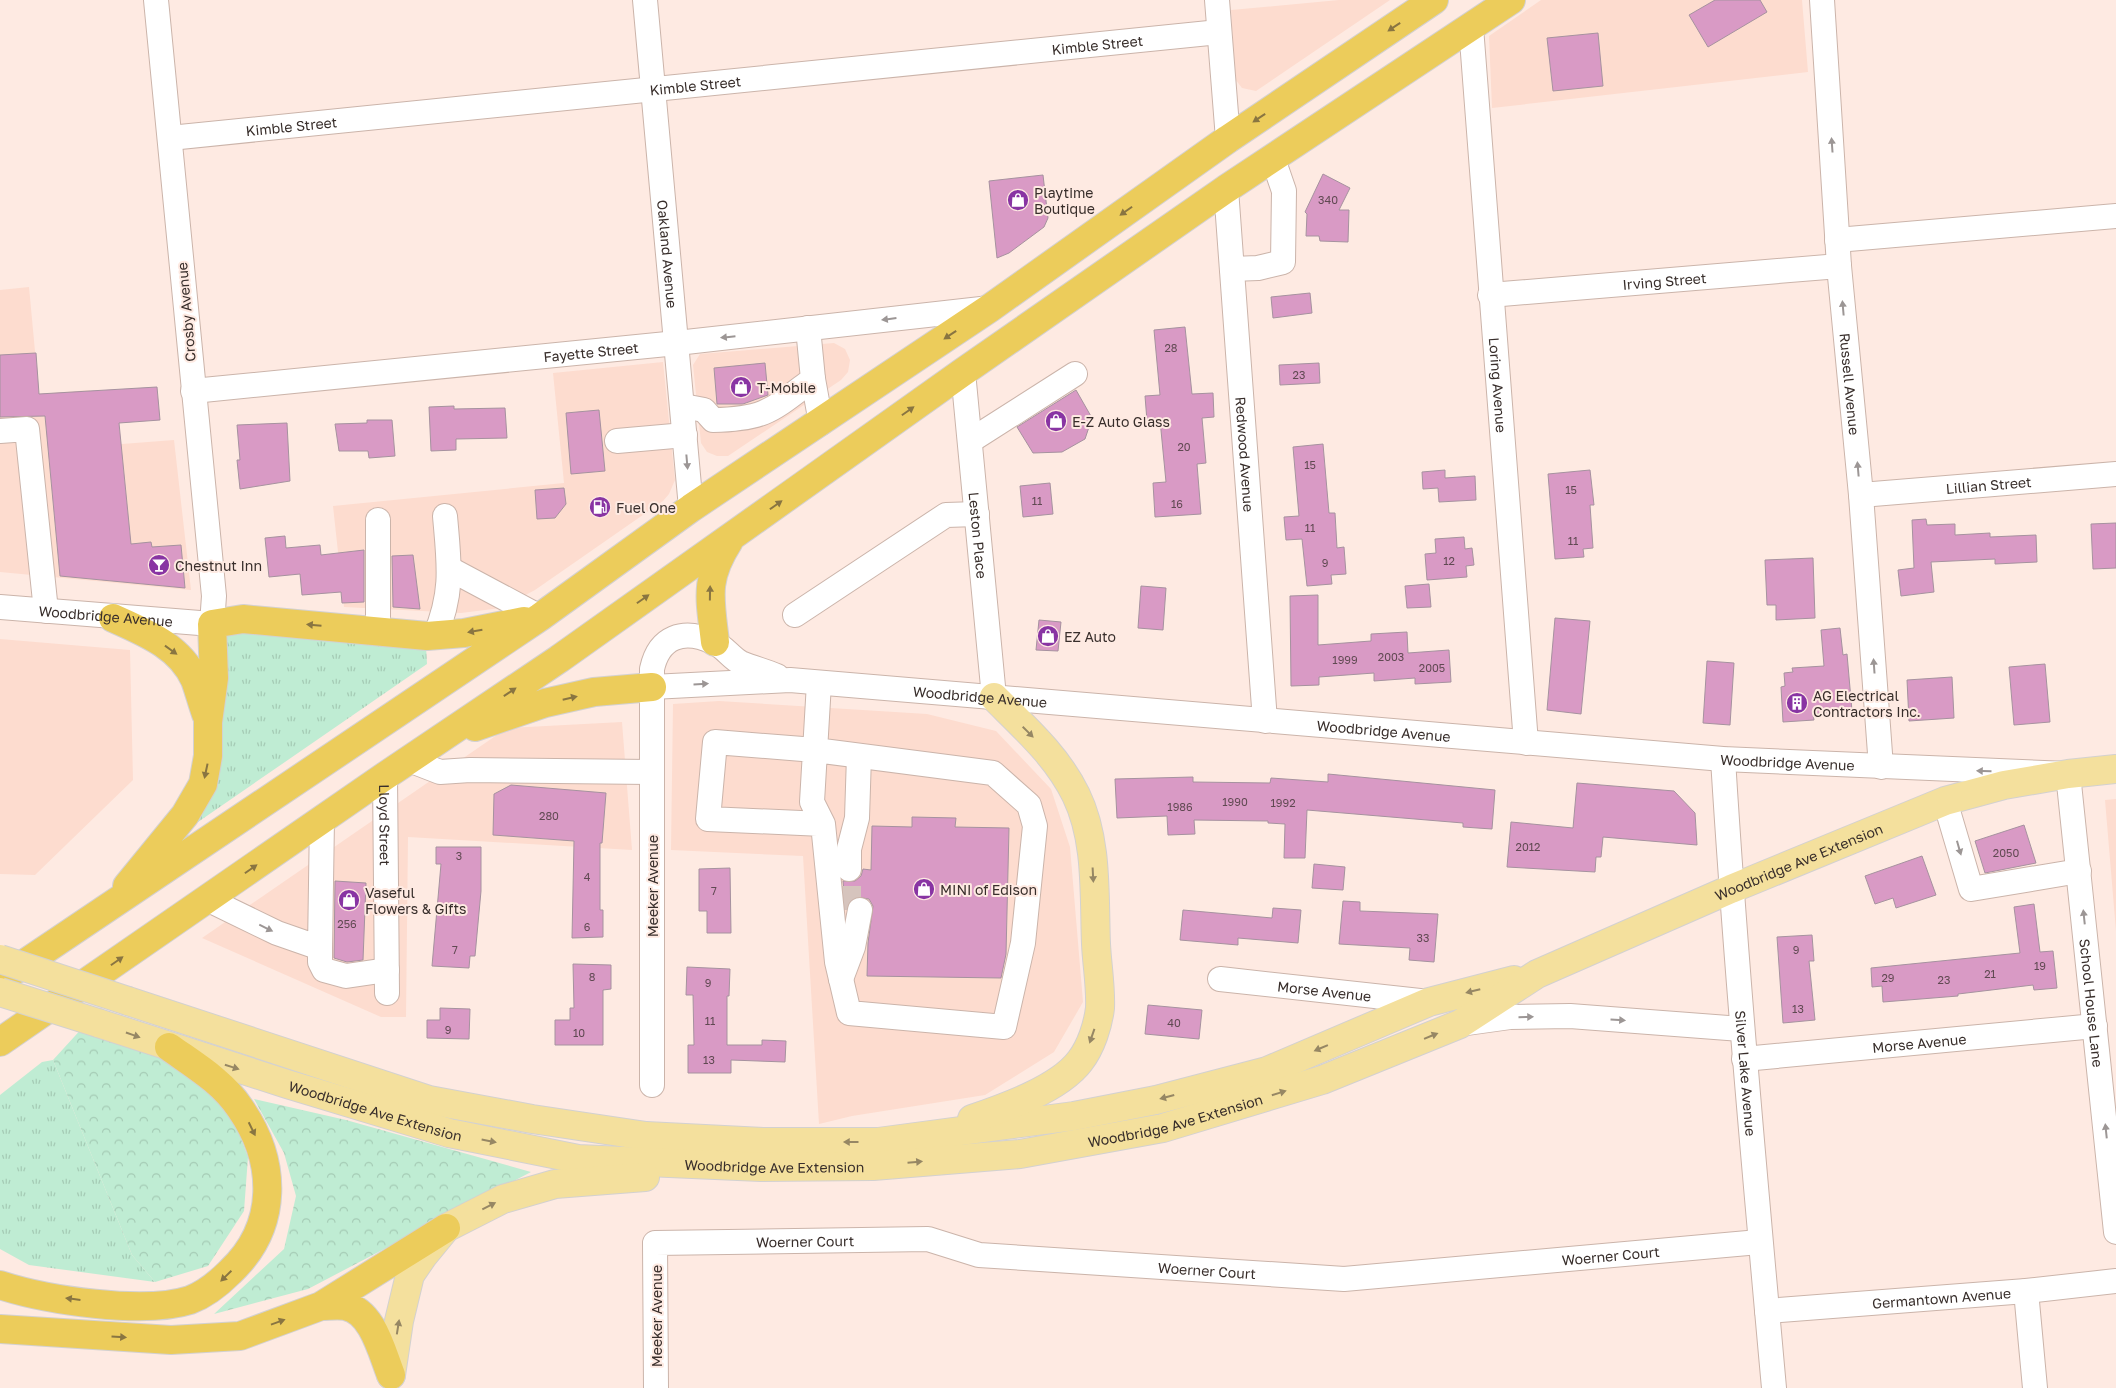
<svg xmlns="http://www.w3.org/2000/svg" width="2116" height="1388" font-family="'Golos Text',sans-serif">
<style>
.built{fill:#fddccf}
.grass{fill:url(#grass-tufts)}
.forest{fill:url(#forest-crowns)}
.building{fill:#d99ac5;stroke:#a6929f}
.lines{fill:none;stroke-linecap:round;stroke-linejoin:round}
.minor-tunnel{stroke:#d6c4bd;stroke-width:24;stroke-dasharray:24 12;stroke-linecap:butt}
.minor-casing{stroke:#cbb4aa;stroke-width:26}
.major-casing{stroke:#d3d1d0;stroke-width:30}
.highway-casing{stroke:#d3d1d0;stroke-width:30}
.minor{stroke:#fff;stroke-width:24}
.major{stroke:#f4e09d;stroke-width:28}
.highway{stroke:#eccc5b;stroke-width:28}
.major-bridge-casing{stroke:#d3d1d0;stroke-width:30;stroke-linecap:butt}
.major-bridge{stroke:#f4e09d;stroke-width:28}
.oneway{fill:#897541}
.oneway2{fill:#9c9695}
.oneway3{fill:#968764}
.labels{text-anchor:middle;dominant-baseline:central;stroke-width:4;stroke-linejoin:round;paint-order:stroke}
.number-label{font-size:11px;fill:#604952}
.street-label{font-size:14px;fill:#382e2b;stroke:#feeae2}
.poi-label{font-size:14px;fill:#382e2b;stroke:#feeae2;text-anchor:start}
</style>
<defs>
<pattern id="grass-tufts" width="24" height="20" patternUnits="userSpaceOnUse" patternTransform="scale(1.25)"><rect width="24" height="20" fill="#bfecd3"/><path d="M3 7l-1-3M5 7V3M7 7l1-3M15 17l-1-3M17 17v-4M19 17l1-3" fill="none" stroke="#a5cbb5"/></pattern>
<pattern id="forest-crowns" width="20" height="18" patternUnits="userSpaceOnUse" patternTransform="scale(1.25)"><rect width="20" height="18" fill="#bfecd3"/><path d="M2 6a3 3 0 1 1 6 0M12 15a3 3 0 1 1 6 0" fill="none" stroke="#a5cbb5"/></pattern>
</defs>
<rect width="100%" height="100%" fill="#feeae2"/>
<path class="built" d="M1339,0h51l-134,91 -14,-3 -7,-9 -4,-69z
M1541,0h261l6,72 -316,36 -3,-72z
M29,287l10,107 51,-4 6,56 78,-6 17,150 -191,-18v-282z
M834,343l11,6 5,11 -2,12 -7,8 -113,76h-11l-10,-4 -6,-9 -8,-78 7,-11z
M663,362l12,118 -6,14 -6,7 -128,89 -34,18 -40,5 -117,-6 -11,-101 231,-23 -11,-110z
M0,639l130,11 3,130 -98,95 -35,-1z
M719,701l208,13 69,17 55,58 19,58 13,155 -29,50 -69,43 -133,21 -33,8 -16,-268 -132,-6 2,-146z
M622,722l10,128 -224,-13 -2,180h-25l-179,-79 305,-210z
M2116,799v132l-11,-131z"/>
<path class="grass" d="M229,628l197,18 1,18 -229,158 -3,-3 22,-40 6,-22 -3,-114z
M53,1060l79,195 23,27 -126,-17 -29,-16v-154l42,-33z"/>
<path class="forest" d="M85,1025l86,32 55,41 22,59 -4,54 -36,55 -53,16 -23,-27 -79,-195z
M254,1099l92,21 185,52 -223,117 -94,25 70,-65 12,-53 -12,-43z"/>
<path class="building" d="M1715,0h45l7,12 -59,35 -19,-32z
M1598,33l5,53 -50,5 -6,-53z
M1323,174l27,14 -11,22h10l-1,32 -28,-1 -1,-5h-13l1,-22 -2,-2z
M1043,175l5,43 -4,9 -35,26 -12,5 -8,-77z
M1310,293l2,20 -39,5 -2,-21z
M1185,327l7,67 21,-1 1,24 -12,1 4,45 -9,1 4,50 -46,3 -2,-34 13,-1 -6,-62 -13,1 -2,-25 15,-1 -6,-65z
M36,353l3,41 118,-7 3,33 -41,3 12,121 20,-2 1,5 29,-2 4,43 -125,-12 -15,-160 -45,1v-62z
M765,363l3,32 -25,9h-26l-3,-36z
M1319,363l1,20 -40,2 -1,-20z
M1076,390l16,28 -7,21 -23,13 -29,1 -16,-26z
M454,406v3l51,-1 2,30 -51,1v11l-25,1 -2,-44z
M599,410l6,61 -34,3 -5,-61z
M367,420h25l3,36 -26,2 -1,-7h-29l-4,-27 32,-1z
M287,423l3,58 -50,8 -3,-29h3l-3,-35z
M1323,444l6,69h6l2,35 7,-1 2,27 -15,1 1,9 -25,2 -5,-47 -16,1 -2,-23 15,-1 -6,-69z
M1445,470v8l30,-2 1,24 -37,2 -1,-14 -15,1 -1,-17z
M1590,470l4,35h-4l3,43 -10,1 1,8 -29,2 -7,-85z
M1050,483l3,31 -30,3 -3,-31z
M564,488l2,16 -11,14 -18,1 -2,-29z
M1926,519l1,6 28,-1v11l35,-2v4l46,-2 1,27 -42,2v-5l-64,3 3,30 -33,4 -3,-26 16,-2 -2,-48z
M2116,523v45l-23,1 -2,-45z
M285,536l1,12 34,-3 1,10 43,-5v52l-22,1 -1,-11 -39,3 -2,-21 -31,3 -4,-39z
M1464,537l1,12 7,-1 2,17 -8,1 1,11 -40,3 -2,-26 11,-1 -1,-14z
M413,555l7,54 -27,-2 -1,-51z
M1813,558l2,60 -39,2v-15h-9l-2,-45z
M1429,584l2,23 -24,1 -2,-22z
M1141,586l25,2 -3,42 -25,-2z
M1318,595v50l53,-4v-7l36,-2 1,21 41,-3 2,32 -36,2v-6l-41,3v-8l-55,4v8l-28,1 -1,-90z
M1555,618l35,3 -9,93 -34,-4z
M1039,620l22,2 -3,29 -22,-1z
M1840,628l3,27 4,-1 5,57 -39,3 1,6 -31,2 -2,-35 4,-1 -1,-13 9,-1 -1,-4 32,-2 -3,-36z
M1707,661l27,2 -4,62 -27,-2z
M2045,664l5,58 -36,3 -5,-58z
M1952,677l2,41 -45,3 -2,-41z
M1328,774l167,16 -3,39 -29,-2v-4l-156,-13 -2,48h-21l1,-34 -17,-1v-2l-74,-1 1,14 -27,1 -1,-19 -50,2 -2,-39 78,-2v5l77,1 1,-5 57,4z
M1577,783l97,8 21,22 2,32 -94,-8 -2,20h-5l-1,15 -88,-5 4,-45 62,6z
M511,785l95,8 -4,50h-2v67h3v27l-31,1 2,-97 -81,-6 1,-41z
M912,817l44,1 -1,9 54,1 -3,126 -5,24 -134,-2 1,-33 5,-37 -4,-7 -13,-2 -7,4 -3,9 -3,-29h12l6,-5 2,-7 8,1 1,-44 40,1z
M2024,825l12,38 -51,10 -10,-32z
M436,847h45v44l-6,65h-5l-1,12 -37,-2 9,-102h-5z
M1922,856l14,39 -40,13 -3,-10 -18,6 -10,-28z
M1314,864l31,3 -2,23 -31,-2z
M730,868l1,65h-24v-22h-8v-42z
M335,881l31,2 -3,77 -16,2 -13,-4z
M1343,901l17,1v9l78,3 -4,48 -25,-2 1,-12 -71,-4z
M2034,904l6,48 13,-1 4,37 -23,2 -1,-5 -75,9v2l-75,6 -1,-16 -10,1 -1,-19 149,-15 -6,-46z
M1273,908l28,2 -3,33 -60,-5v7l-58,-5 3,-30 89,8z
M1812,935l2,26h-5l6,59 -32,3 -6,-86z
M573,964l38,1v24l-8,1v55h-48v-25h15v-12h4z
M687,967l43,2 -1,27h-2v49h35v-5l24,1 -1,21 -54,-2v13h-43v-28h6l-1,-50h-7z
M1148,1005l54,5 -3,29 -54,-5z
M440,1008l30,1 -1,30 -42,-1v-18h13z"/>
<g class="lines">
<path class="minor-tunnel" d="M849,910v-41"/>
<g class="minor-casing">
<g id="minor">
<path id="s1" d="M645,0l46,508"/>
<path d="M1217,0l11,139"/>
<path id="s2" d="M1822,0l17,266 22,229 20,272"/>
<path id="s3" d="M1471,27l55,716"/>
<path id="s4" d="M170,138l1049,-106"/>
<path id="s5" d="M1226,189l39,532"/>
<path d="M1837,240l279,-24"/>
<path d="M1232,269l26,-1 25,-6 1,-71 -11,-32"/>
<path id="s6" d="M1490,295l349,-29"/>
<path id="s7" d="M963,372l31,325"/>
<path d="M813,379l8,44"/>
<path id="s8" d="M193,391l484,-48 313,-35"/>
<path d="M683,406l21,4 9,10c53,-1 59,-10 100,-41l-5,-51"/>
<path d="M0,431l27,-2 19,182"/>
<path d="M617,441l68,-6"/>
<path d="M970,441l105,-67"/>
<path id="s9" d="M1861,495l255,-21"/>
<path d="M450,569l90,48"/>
<path id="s10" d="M0,607l212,17 2,-28 -58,-596"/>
<path d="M795,615l151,-100 31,-1"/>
<path d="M378,631v-111"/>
<path d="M435,636c19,-45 14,-73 10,-120"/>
<path d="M819,683l-7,119 11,22 14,138 12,51 155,14 19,-84 12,-117 -6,-21 -36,-32 -178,-23 -100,-8 -7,77 115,5"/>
<path id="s11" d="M652,687l138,-7 933,79 345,15 48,458"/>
<path id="s12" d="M1723,759c13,210 32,419 51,629"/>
<path d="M409,760l31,12 30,-2 181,2"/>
<path id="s13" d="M385,776l2,217"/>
<path d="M1945,801l26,88 108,-18"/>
<path d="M849,869v-20l8,-31 2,-62"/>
<path d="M207,899l70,34 43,15 2,-129"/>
<path d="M320,948v14l4,8 22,6 41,-6"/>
<path d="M841,979l12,-32 7,-37"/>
<path id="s14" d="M1220,979l209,23"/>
<path d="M1460,1024l50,-7 60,-1 171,13"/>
<path id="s15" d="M1744,1059l351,-33"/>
<path d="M652,1085v-416c7,-32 31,-41 61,-27 11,4 18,16 28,21 12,5 24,8 36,13"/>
<path d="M2026,1291l9,97"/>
<path id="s16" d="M1767,1311l259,-20 90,-10"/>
<path id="s17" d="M656,1388l-1,-145 273,-4 51,16 365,24 415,-37"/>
</g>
</g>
<g class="major-casing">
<g id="major">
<path d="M128,1001l301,99 103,19 114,17 118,6h114l196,-26 82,-16 111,-29 162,-69 85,-22"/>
<path id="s18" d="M98,1023l189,61 162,49 129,26 183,8 112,-1 147,-12 143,-26 159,-48 138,-56 77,-50 194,-85 214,-88 59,-16 64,-11 48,-5"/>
<path d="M972,1119c32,-11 87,-30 108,-58 11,-14 18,-36 20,-53 1,-21 -3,-43 -4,-64 -2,-49 2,-104 -20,-149 -19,-39 -51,-67 -82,-98"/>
<path d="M391,1375l8,-54 11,-46 13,-19 23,-28 57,-29 52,-15 90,-7"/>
</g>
</g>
<g class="highway-casing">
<path id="highway" d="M113,618c31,14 67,28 82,62 4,11 7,23 11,34
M715,642c-5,-44 -11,-62 14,-101
M475,727l70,-24 49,-11 58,-5
M127,886l58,-71 18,-31 5,-28v-34l6,-44 -2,-54 31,-5 184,17 37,-3 60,-12
M0,980l540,-363 151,-109 299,-200 238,-169 206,-139
M0,1042l385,-266 174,-117 404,-287 263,-183 285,-189
M0,1285c46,15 144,30 190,15 16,-6 28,-16 40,-28 49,-46 47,-111 10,-164 -18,-27 -46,-43 -71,-61
M321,1306c8,0 17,-1 24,0 28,5 37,47 46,69
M0,1329l171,11 69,-4 81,-30 125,-78"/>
</g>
<use href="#minor" class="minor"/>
<use href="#major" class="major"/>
<use href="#highway" class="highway"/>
<g class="major-bridge-casing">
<path id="major-bridge" d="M0,959l128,42
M0,992l98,31"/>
</g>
<use href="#major-bridge" class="major-bridge"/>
</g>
<defs><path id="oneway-solid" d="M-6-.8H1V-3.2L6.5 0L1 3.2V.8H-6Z" transform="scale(1.25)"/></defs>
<g class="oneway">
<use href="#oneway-solid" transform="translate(1394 27) rotate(146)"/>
<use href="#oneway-solid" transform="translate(1259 118) rotate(146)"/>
<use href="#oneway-solid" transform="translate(1126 211) rotate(145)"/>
<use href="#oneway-solid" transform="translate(950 335) rotate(146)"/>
<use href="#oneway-solid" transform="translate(908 411) rotate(-35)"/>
<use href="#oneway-solid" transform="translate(776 505) rotate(-35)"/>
<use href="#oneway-solid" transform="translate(710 593) rotate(-89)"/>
<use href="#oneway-solid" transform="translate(643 599) rotate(-35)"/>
<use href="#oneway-solid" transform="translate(314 625) rotate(-175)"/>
<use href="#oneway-solid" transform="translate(475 631) rotate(170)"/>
<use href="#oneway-solid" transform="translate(171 650) rotate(36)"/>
<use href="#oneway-solid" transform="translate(510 692) rotate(-34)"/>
<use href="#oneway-solid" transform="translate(570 698) rotate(-13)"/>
<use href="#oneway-solid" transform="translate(206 771) rotate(102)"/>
<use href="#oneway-solid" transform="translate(251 869) rotate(-35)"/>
<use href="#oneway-solid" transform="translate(117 961) rotate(-35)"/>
<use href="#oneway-solid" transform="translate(252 1129) rotate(64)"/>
<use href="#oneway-solid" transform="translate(226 1276) rotate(136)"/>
<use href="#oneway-solid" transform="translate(73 1299) rotate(-173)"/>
<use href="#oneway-solid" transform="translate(278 1322) rotate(-20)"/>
<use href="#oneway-solid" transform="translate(119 1337) rotate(4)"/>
</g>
<g class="oneway2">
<use href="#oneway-solid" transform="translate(1832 145) rotate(-94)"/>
<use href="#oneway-solid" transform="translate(1843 308) rotate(-95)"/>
<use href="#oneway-solid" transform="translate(889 319) rotate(173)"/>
<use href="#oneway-solid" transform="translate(728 337) rotate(174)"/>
<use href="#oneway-solid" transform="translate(687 462) rotate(85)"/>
<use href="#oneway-solid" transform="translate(1858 469) rotate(-95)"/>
<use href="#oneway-solid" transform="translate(1874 666) rotate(-94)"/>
<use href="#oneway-solid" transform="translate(701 684) rotate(-3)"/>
<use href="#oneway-solid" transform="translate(1984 771) rotate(-178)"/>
<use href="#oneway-solid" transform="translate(1959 848) rotate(74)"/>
<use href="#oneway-solid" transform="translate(2084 917) rotate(-96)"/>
<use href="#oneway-solid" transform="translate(266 928) rotate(26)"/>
<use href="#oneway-solid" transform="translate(1526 1017) rotate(-1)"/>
<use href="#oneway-solid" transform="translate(1618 1020) rotate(4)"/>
<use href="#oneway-solid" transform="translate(2106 1131) rotate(-96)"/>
</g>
<g class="oneway3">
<use href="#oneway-solid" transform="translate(1028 732) rotate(45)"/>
<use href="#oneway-solid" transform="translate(1093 875) rotate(87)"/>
<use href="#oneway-solid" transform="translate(1473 991) rotate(166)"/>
<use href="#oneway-solid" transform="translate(133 1035) rotate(19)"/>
<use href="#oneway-solid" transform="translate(1092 1036) rotate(109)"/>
<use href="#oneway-solid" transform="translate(1431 1036) rotate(-22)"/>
<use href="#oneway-solid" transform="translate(1321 1048) rotate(157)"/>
<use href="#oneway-solid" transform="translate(232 1067) rotate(18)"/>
<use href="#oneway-solid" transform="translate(1279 1093) rotate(-17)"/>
<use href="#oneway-solid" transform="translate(1167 1097) rotate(165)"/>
<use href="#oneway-solid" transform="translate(489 1141) rotate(11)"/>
<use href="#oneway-solid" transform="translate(851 1142) rotate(180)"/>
<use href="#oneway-solid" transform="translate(915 1162) rotate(-5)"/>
<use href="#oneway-solid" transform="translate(489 1206) rotate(-27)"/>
<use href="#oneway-solid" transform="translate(398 1327) rotate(-81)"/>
</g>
<defs>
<g id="shop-disc" transform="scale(1.125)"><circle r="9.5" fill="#8834a3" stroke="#feeae2"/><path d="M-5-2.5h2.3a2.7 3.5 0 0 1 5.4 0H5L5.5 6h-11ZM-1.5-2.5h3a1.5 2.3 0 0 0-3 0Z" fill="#fff"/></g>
<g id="fuel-disc" transform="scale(1.125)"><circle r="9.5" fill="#8834a3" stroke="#feeae2"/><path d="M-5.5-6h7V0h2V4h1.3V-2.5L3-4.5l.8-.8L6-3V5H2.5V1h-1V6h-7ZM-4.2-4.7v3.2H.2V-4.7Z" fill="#fff"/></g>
<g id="bar-disc" transform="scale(1.125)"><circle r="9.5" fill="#8834a3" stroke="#feeae2"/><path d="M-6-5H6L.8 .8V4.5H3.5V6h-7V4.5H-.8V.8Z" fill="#fff"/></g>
<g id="building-disc" transform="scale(1.125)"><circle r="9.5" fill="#8834a3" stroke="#feeae2"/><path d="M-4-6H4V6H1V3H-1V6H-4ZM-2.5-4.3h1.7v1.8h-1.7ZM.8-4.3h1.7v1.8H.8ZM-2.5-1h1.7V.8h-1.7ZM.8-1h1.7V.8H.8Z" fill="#fff"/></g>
</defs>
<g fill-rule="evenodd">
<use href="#shop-disc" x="1018" y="200"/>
<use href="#shop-disc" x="741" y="387"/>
<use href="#shop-disc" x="1056" y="421"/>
<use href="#fuel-disc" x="600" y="507"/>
<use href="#bar-disc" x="159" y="565"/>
<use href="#shop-disc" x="1048" y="636"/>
<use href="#building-disc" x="1797" y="703"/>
<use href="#shop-disc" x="924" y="889"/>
<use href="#shop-disc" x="349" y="900"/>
</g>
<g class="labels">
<g class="number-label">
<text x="1328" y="199">340</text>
<text x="1171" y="347">28</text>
<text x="1299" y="374">23</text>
<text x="1184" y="446">20</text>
<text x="1310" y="464">15</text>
<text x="1571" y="489">15</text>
<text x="1037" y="500">11</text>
<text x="1177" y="503">16</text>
<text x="1310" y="527">11</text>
<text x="1573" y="540">11</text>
<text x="1449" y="560">12</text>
<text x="1325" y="562">9</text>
<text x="1391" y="656">2003</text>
<text x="1345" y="659">1999</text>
<text x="1432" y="667">2005</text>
<text x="1235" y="801">1990</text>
<text x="1283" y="802">1992</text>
<text x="1180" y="806">1986</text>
<text x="549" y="815">280</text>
<text x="1528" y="846">2012</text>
<text x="2006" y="852">2050</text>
<text x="459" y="855">3</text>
<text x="587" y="876">4</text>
<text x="714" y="890">7</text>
<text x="347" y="923">256</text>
<text x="587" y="926">6</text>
<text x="1423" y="937">33</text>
<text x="455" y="949">7</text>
<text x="1796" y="949">9</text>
<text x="2040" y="965">19</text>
<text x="1990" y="973">21</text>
<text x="592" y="976">8</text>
<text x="1888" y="977">29</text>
<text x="1944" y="979">23</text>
<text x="708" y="982">9</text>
<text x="1798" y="1008">13</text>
<text x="710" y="1020">11</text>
<text x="1174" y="1022">40</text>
<text x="448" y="1029">9</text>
<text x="579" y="1032">10</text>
<text x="709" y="1059">13</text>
</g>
<g class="street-label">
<text stroke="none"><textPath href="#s4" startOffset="932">Kimble Street</textPath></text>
<text stroke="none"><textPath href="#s4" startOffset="528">Kimble Street</textPath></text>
<text stroke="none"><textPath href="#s4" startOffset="122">Kimble Street</textPath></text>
<text stroke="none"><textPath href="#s1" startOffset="255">Oakland Avenue</textPath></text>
<text stroke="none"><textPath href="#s6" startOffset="175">Irving Street</textPath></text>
<text transform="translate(186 312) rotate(-95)">Crosby Avenue</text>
<text stroke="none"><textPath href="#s8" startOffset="400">Fayette Street</textPath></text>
<text stroke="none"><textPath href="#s2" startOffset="385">Russell Avenue</textPath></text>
<text stroke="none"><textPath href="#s3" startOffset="359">Loring Avenue</textPath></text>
<text stroke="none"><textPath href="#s5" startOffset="266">Redwood Avenue</textPath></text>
<text stroke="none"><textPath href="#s9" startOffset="128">Lillian Street</textPath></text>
<text stroke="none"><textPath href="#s7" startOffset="164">Leston Place</textPath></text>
<text stroke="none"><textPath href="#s10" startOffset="106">Woodbridge Avenue</textPath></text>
<text stroke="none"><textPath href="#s11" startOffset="329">Woodbridge Avenue</textPath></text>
<text stroke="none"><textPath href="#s11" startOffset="734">Woodbridge Avenue</textPath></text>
<text stroke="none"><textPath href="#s11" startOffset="1139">Woodbridge Avenue</textPath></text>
<text stroke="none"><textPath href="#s13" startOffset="49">Lloyd Street</textPath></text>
<text stroke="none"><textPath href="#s18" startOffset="1779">Woodbridge Ave Extension</textPath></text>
<text transform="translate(652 886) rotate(-90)">Meeker Avenue</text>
<text stroke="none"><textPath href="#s14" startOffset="105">Morse Avenue</textPath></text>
<text stroke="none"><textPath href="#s11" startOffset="1650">School House Lane</textPath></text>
<text stroke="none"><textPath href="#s15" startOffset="176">Morse Avenue</textPath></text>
<text stroke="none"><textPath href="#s12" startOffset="315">Silver Lake Avenue</textPath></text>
<text stroke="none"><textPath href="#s18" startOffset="291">Woodbridge Ave Extension</textPath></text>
<text stroke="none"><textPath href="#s18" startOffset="1101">Woodbridge Ave Extension</textPath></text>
<text stroke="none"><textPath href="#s18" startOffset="696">Woodbridge Ave Extension</textPath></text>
<text stroke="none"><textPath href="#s17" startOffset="295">Woerner Court</textPath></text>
<text stroke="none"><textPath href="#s17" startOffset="1105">Woerner Court</textPath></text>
<text stroke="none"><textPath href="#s17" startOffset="700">Woerner Court</textPath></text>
<text stroke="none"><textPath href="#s16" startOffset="175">Germantown Avenue</textPath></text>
<text transform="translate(656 1316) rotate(-90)">Meeker Avenue</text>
</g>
<g class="poi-label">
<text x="1034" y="192">Playtime<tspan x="1034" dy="16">Boutique</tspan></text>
<text x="757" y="387">T-Mobile</text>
<text x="1072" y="421">E-Z Auto Glass</text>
<text x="616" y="507">Fuel One</text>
<text x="175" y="565">Chestnut Inn</text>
<text x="1064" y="636">EZ Auto</text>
<text x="1813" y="695">AG Electrical<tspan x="1813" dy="16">Contractors Inc.</tspan></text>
<text x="940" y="889">MINI of Edison</text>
<text x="365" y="892">Vaseful<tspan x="365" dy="16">Flowers &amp; Gifts</tspan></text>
</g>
</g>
</svg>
